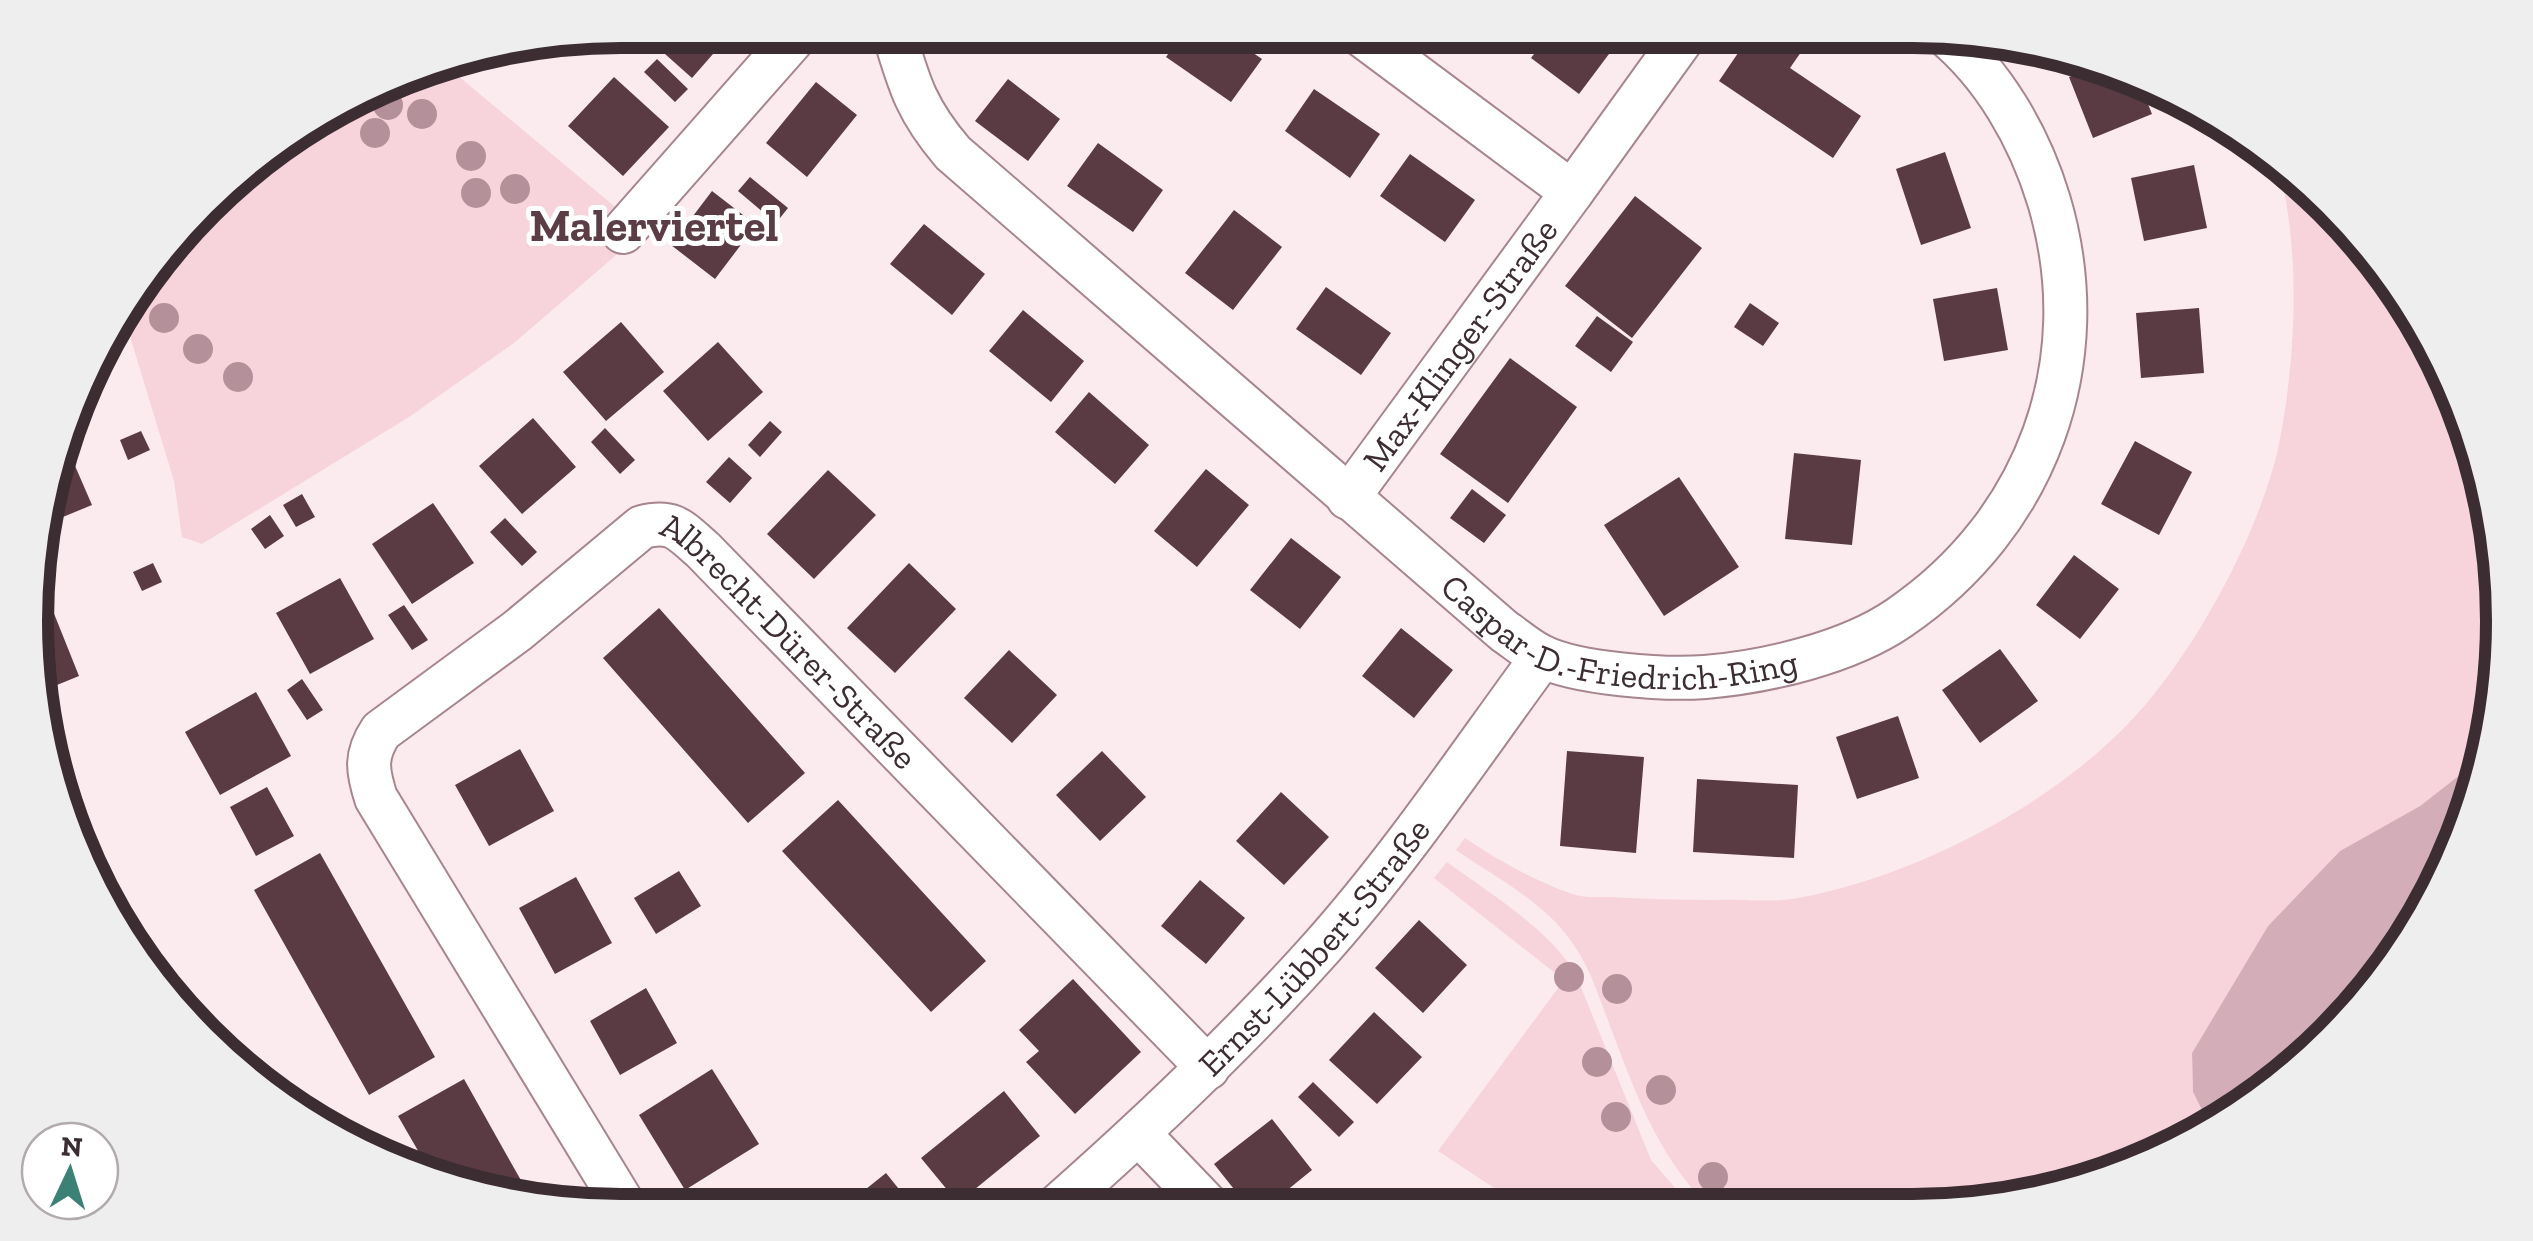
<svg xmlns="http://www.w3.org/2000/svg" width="2533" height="1241" font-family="'Zilla Slab',serif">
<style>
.green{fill:#f7d3dc}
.forest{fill:#d3aeb8}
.building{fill:#5a3b44}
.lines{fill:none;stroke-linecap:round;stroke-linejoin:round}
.minor-casing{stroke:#a7858e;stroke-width:46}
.minor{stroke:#fff;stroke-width:42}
.tree{fill:#b4909a}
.labels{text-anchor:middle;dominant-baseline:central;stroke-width:10;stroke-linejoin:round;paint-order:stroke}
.street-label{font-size:35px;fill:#3b2d31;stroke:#fff}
.district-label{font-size:45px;font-weight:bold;fill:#5b3d46;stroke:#fff}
.rim{fill:none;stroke:#3b2d31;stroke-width:12}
</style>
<rect width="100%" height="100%" fill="#fbebef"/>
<path class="green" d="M439,60l205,171 -130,112 -105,74 -207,127 -20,-7 -8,-56 -52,-171 7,-17 132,-141 169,-90z
M2280,172l76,59 70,121 20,72 36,85 20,150 -28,105 -54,42 -80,45 -72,75 -76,127 1,39 17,34 -107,53 -114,27 -280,1c-55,-56 -75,-119 -102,-189 -10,-27 -19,-54 -36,-77 -27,-39 -76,-64 -115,-91l9,-12c32,22 70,43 107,56 11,4 25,3 37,3 36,2 71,3 106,3 26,-1 57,3 83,-2 115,-21 247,-89 329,-173 65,-66 138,-199 154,-291 15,-84 19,-178 -1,-262z
M1447,862c45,33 94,62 127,108l77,190 41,47h-169l-85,-56 126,-171 -130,-102z"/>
<path class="forest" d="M2474,764l-32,117 -85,128 -116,102 -31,15 -17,-34 -1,-39 76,-127 72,-75 80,-45z"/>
<path class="building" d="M654,30h80l-42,48 -45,-40z
M1184,31h37l41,28 -31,43 -65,-45z
M1420,31h29l-10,13z
M1551,31h26l32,23 -30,40 -48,-36z
M1753,31h38l17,11 -18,26 71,48 -28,42 -114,-77z
M657,59l31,30 -13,13 -31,-30z
M2091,69l48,13 13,32 -59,24 -24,-61z
M614,77l55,50 -46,49 -55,-50z
M1008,79l52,40 -32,42 -53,-40z
M816,82l41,33 -50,62 -41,-34z
M1314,89l66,45 -30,44 -65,-47z
M1098,143l65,47 -30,42 -66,-46z
M1945,152l26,76 -50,17 -25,-76z
M1410,154l65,46 -30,42 -65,-46z
M2194,165l13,63 -63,13 -13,-63z
M750,177l38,31 -12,15 -38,-32z
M712,191l44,34 -41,54 -44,-34z
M1635,196l67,52 -70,90 -67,-52z
M1234,210l48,37 -49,63 -48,-37z
M924,224l61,50 -33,41 -62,-51z
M1326,287l65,46 -30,42 -65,-46z
M1997,288l11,62 -64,11 -11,-62z
M1750,303l29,20 -16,23 -29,-19z
M2199,308l5,65 -63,5 -5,-65z
M1023,310l61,51 -33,41 -62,-51z
M1597,316l36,26 -22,30 -36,-26z
M621,322l43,50 -58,49 -43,-49z
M718,342l45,50 -55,49 -45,-50z
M1510,358l67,49 -69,96 -68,-49z
M1089,392l60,53 -34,39 -60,-52z
M533,418l43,49 -54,47 -43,-48z
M770,421l12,11 -22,25 -12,-12z
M605,428l30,32 -15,14 -29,-32z
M141,431l9,19 -22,10 -8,-20z
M2135,441l57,31 -33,63 -58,-31z
M66,445l26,60 -51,21v-21z
M1794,453l67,7 -9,85 -67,-6z
M729,457l23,21 -22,25 -24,-21z
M1206,469l43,36 -52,62 -43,-36z
M828,470l48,45 -62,64 -47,-45z
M1679,477l60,90 -75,49 -60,-91z
M1472,489l34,26 -22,28 -34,-25z
M302,494l13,23 -19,10 -13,-22z
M433,503l41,60 -62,41 -40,-60z
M270,515l14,21 -19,13 -14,-20z
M505,518l32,34 -15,14 -32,-34z
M1291,538l50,39 -41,52 -50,-39z
M2074,555l45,34 -39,50 -44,-34z
M153,563l9,19 -20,9 -9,-19z
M909,563l47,46 -61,64 -48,-45z
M340,578l34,61 -64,35 -34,-61z
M404,605l24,35 -16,10 -24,-35z
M659,608l146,165 -57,50 -145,-165z
M53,611l26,65 -44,18 3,-76z
M1401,628l52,42 -39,48 -52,-42z
M2000,649l38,52 -58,42 -38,-53z
M1009,650l48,45 -45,48 -48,-45z
M302,679l21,31 -16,10 -20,-30z
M256,692l35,64 -71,39 -35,-63z
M1898,716l21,62 -62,21 -21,-62z
M520,749l34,62 -65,35 -34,-61z
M1102,751l44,46 -46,44 -44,-46z
M1567,751l77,6 -8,96 -76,-7z
M1697,779l101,6 -4,73 -101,-6z
M267,787l27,49 -38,20 -26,-49z
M1281,792l48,45 -45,48 -48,-44z
M838,800l148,161 -55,51 -149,-161z
M320,853l115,204 -66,38 -115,-205z
M679,871l22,35 -45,28 -22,-36z
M576,877l36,66 -57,31 -36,-66z
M1200,880l45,38 -39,46 -45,-38z
M1419,920l48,45 -44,48 -48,-45z
M1073,979l68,73 -66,62 -49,-52 13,-11 -20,-21z
M646,988l31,55 -57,32 -30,-54z
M205,1008l13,29 -11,4 -19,-25z
M1374,1012l48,45 -45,47 -48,-44z
M227,1036l12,28 -28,-20z
M712,1069l47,75 -74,46 -46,-75z
M464,1079l46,82 20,35 -102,-28 -30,-52z
M1313,1082l41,40 -15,15 -41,-40z
M1004,1091l36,45 -82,67 -37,-45z
M1272,1119l40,51 -47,38h-16l-35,-44z
M886,1173l29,36h-74z"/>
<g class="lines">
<g class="minor-casing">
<g id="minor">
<path id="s1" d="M893,30c16,54 23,80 60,123l551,478c12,8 24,19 37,25 36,18 124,24 164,21 61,-5 143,-24 194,-59 138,-94 198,-256 150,-417 -19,-63 -55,-127 -108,-170"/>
<path d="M1572,192l116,-161"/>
<path d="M623,232l178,-202"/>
<path id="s2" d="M1348,498l224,-306 -216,-161"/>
<path d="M1139,1134l71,74"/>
<path id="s3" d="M1054,1209c94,-83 184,-168 267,-261 81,-91 149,-193 221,-291"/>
<path id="s4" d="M627,1210l-251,-412c-9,-28 -11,-43 5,-67l136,-100 125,-104c31,-8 38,3 61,23l505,518"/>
</g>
</g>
<use href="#minor" class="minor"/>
</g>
<g class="tree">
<circle cx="388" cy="105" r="15"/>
<circle cx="422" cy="114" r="15"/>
<circle cx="375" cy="133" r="15"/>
<circle cx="471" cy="156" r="15"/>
<circle cx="515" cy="189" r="15"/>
<circle cx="476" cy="193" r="15"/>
<circle cx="164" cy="318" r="15"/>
<circle cx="198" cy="349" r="15"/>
<circle cx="238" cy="377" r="15"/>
<circle cx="1569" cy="977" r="15"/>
<circle cx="1617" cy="989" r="15"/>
<circle cx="1597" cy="1062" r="15"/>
<circle cx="1661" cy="1090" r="15"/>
<circle cx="1616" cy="1117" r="15"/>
<circle cx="1713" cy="1177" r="15"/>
</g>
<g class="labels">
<g class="street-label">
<text stroke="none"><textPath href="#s2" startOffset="190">Max-Klinger-Straße</textPath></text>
<text stroke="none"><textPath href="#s1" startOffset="982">Caspar-D.-Friedrich-Ring</textPath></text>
<text stroke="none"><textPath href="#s4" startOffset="1078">Albrecht-Dürer-Straße</textPath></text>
<text stroke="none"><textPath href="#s3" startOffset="370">Ernst-Lübbert-Straße</textPath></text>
</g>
<g class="district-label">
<text x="654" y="226">Malerviertel</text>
</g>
</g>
<path d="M0 0H2533V1241H0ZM621 48H1913A573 573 0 0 1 2486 621V621A573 573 0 0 1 1913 1194H621A573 573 0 0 1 48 621V621A573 573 0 0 1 621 48Z" fill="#efeeef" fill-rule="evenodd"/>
<path class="rim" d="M621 48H1913A573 573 0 0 1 2486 621V621A573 573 0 0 1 1913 1194H621A573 573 0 0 1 48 621V621A573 573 0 0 1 621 48Z"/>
<g transform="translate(70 1171) rotate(4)"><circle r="48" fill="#ffffff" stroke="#b1abad" stroke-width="2.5"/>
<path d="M0-8L18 38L0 25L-18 38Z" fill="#3d8176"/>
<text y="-15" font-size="28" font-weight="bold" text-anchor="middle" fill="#3b2d31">N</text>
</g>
</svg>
